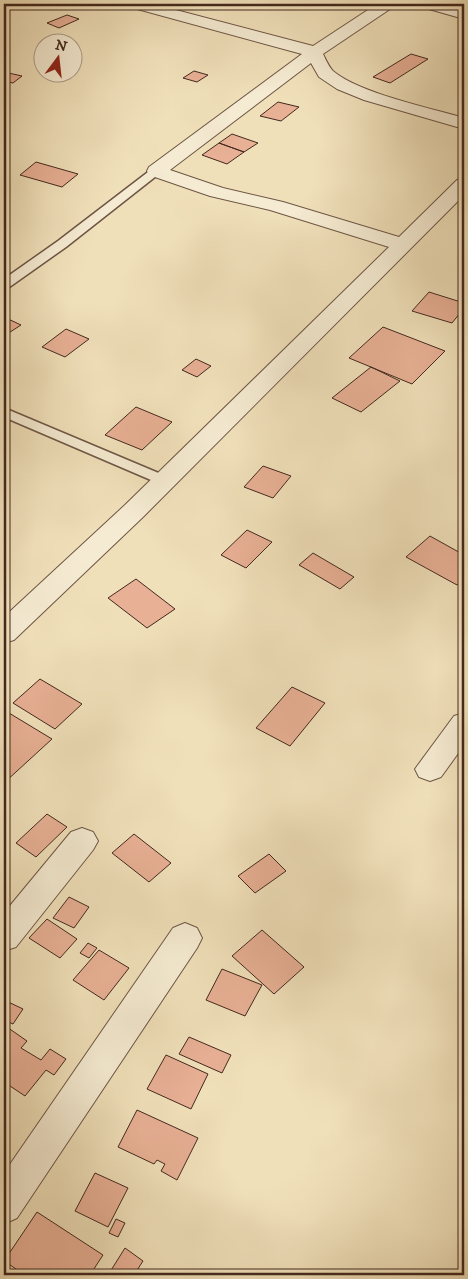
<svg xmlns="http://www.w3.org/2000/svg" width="468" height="1279" font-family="'IM FELL DW Pica',serif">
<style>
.building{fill:#e8b095;stroke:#43281d}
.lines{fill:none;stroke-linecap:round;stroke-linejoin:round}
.lane-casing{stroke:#6e5644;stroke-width:3}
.street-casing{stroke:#6e5644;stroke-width:2}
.lane{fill:#f5ebd2;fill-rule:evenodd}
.street{fill:#f5ebd2;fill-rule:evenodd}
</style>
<rect width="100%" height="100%" fill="#f0e0ba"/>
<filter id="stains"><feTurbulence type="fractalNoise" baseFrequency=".004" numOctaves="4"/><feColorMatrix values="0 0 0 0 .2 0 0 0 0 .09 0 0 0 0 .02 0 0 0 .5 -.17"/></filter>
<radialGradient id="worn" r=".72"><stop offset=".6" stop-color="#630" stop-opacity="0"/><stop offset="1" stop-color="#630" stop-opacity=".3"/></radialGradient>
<path class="building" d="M67,15l12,4 -20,9 -12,-5z
M411,54l17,5 -38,24 -17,-6z
M194,71l14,4 -11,7 -14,-4z
M4,72l18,4 -9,7 -9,-2z
M278,102l21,5 -18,14 -21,-5z
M232,134l26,9 -14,9 -25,-9z
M219,143l25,9 -17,12 -25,-9z
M36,162l42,12 -16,13 -42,-12z
M429,292l35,11v5l-12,15 -40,-12z
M6,318l15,7 -17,11v-17z
M383,327l62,24 -33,33 -63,-26z
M66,329l23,10 -24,18 -23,-10z
M196,359l15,7 -14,11 -15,-7z
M371,367l29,14 -39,31 -29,-14z
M136,407l36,15 -30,28 -37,-15z
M263,466l28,10 -18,22 -29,-11z
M247,530l25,12 -26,26 -25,-13z
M430,536l34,19v24l-7,6 -51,-28z
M313,553l41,24 -14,12 -41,-24z
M136,579l39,30 -28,19 -39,-30z
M40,679l42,25 -27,25 -42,-26z
M292,687l33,16 -35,43 -34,-18z
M9,713l43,26 -47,43 -1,-64z
M47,814l20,13 -31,30 -20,-14z
M134,834l37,29 -22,19 -37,-29z
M269,854l17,17 -31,22 -17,-17z
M69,897l20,10 -15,21 -21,-10z
M47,919l30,20 -17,19 -31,-20z
M262,930l42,37 -30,27 -42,-38z
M88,943l9,5 -8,10 -9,-5z
M99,950l30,18 -25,32 -31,-20z
M222,969l40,16 -17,31 -39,-16z
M4,1000l19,9 -10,15 -9,-4z
M4,1025l23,16 -6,7 20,12 9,-11 16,10 -12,16 -8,-5 -21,26 -21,-14z
M189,1037l42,18 -9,18 -43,-19z
M166,1055l42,19 -17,35 -44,-20z
M137,1110l61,28 -21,42 -16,-9 4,-7 -8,-4 -3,4 -36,-17z
M95,1173l33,15 -20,39 -33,-16z
M37,1212l66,43 -13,20h-65l-21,-14z
M116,1219l9,4 -7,14 -9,-4z
M125,1248l18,13 -9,14h-26z"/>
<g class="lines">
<g class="lane-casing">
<path id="lane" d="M156,168l6,3 -2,2 -94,74 -58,41 -4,1v-10l54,-38 94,-72z
M4,408l164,69 2,3 -2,3h-10l-154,-66z"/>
</g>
<g class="street-casing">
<path id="street" d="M128,4h25l160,42 64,-42h18l-2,3 -70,47c3,6 6,13 10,17 26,22 97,37 131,47v11l-100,-29 -27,-11 -18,-12 -8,-14 -141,107 53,18 60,14 116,35 58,-57 7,-2v17l-321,322 -129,123 -10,3v-26l121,-112 264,-258 -119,-37 -60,-14 -61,-21 -2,-4 2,-4 153,-113 -172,-47z
M420,4h25l19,5v10l-42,-12z
M464,713v32l-23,32 -11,4 -11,-4 -4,-8 39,-53z
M82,828l11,4 5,9 -5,9 -77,97 -12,4v-38l67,-81z
M185,923l12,5 5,10 -5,10 -180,270 -13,6v-51l169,-245z"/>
</g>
<use href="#lane" class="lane"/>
<use href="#street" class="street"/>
</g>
<rect width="468" height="1279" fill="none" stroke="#f0e0ba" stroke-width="20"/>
<rect x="5" y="5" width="458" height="1269" fill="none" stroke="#43281d" stroke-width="2.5"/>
<rect x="10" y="10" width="448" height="1259" fill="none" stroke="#43281d"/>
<g transform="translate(58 58) rotate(15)"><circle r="24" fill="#f5ebd2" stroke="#ae9d8a"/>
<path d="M0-4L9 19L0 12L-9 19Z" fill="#8f2418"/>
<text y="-8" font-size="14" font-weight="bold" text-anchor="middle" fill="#43281d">N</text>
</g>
<rect width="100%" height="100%" filter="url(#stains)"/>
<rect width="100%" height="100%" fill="url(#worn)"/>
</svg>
